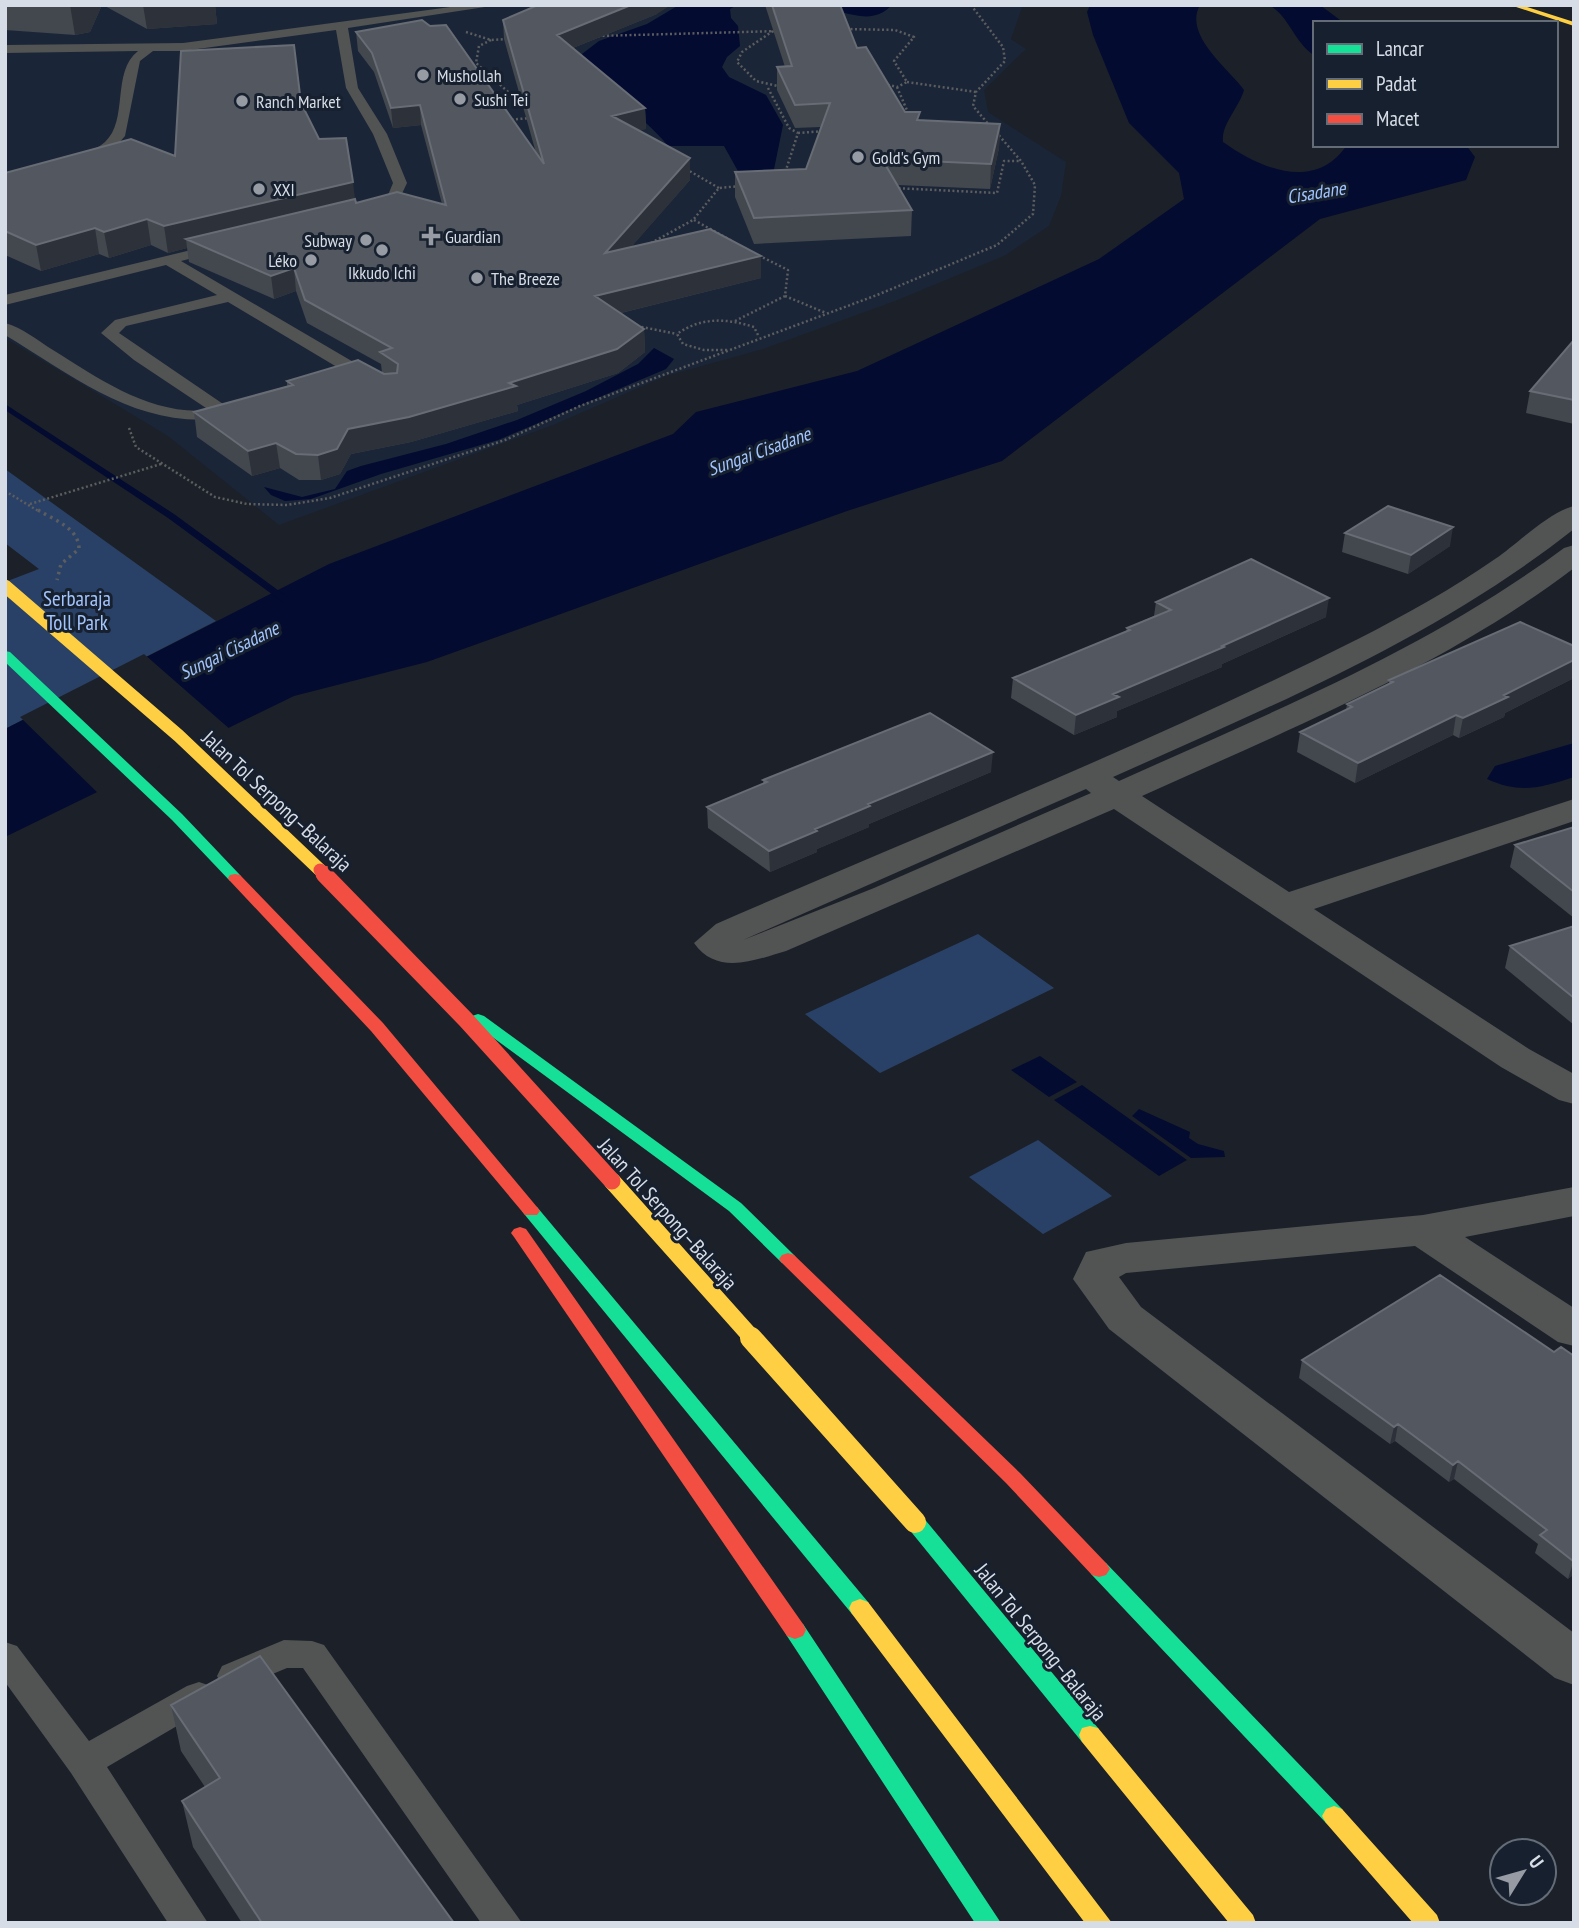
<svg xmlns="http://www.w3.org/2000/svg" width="1579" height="1928" font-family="'PT Sans Narrow',sans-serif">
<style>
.built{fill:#1a2537}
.green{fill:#2a4167}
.water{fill:#030b30}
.pier{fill:#1c2129}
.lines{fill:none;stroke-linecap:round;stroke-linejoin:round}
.stream{fill:#030b30;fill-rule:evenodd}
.path-far1{stroke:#5c5d5f;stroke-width:2.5;stroke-dasharray:2 2.5;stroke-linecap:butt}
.path{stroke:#5c5d5f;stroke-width:3.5;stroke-dasharray:2.5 4.5;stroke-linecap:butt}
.lane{fill:#525353;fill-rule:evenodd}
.street{fill:#525353;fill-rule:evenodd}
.fast{fill:#16e098;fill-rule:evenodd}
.slow{fill:#ffcf43;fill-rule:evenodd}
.jam{fill:#f24e42;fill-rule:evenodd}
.slow-bridge-far2{stroke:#ffcf43;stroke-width:13}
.slow-bridge-far1{stroke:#ffcf43;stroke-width:17}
.slow-bridge{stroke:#ffcf43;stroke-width:22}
.jam-bridge-far1{stroke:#f24e42;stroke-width:13}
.jam-bridge{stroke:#f24e42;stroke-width:17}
.wall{fill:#43474e}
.shaded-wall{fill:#2d3139}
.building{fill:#53575f;stroke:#686c74;stroke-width:2}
.poi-dot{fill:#969ba4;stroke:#17202e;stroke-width:2.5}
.labels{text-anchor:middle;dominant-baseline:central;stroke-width:6;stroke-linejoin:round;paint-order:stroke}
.far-poi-label{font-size:18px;fill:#d7dde7;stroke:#17202e;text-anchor:start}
.far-water-label{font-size:19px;font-style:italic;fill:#a3c5ff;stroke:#17202e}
.park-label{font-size:21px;fill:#a3c5fe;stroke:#17202e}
.street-label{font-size:21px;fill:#d7dde7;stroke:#17202e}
</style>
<rect width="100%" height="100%" fill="#1c2129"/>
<path class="built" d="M5,5h1018l-12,34 15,10 -42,41 4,22 78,50 -5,34 -12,30 -45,30 -109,45 -132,48 -97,27 -113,49 -274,100 -111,-89 -163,-98z"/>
<path class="green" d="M5,469l211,152 -211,108z
M978,934l76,54 -174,85 -75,-59z
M1038,1140l74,56 -69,38 -74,-57z"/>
<path class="water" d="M679,5h58l-7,4 1,9 7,8 2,20 -13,11 -5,10 7,10 37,18 17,30 -11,54 -29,1 -19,-34h-56c-26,-34 -71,-53 -86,-92l17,-13 48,-17z
M837,5h55c-16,16 -31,12 -51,7z
M1090,5h110c-17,30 28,63 44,85 -5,18 -23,34 -21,52 38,27 92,50 124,3h119l9,12 -9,23 -146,39 -318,242 -155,50 -420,151 -133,34 -289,141v-108l324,-165 344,-130 23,-22 161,-41 242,-112 85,-60 -5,-26 -50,-50 -36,-88 -6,-23z
M1269,5h51l24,18h-29v33c-21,-13 -25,-39 -46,-51z
M654,348l20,11 -8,10 -168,71 -117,34 -70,25 -26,2 -14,-6 -7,-8 38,10 33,-8 12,-18 14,-5 85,-22 71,-24 69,-29 52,-27z
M1574,743v34c-34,11 -54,17 -87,2l8,-13z
M1040,1056l37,26 -28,15 -38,-27z
M1082,1085l105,75 -28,16 -105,-76z
M1139,1109l51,23 -1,6 9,6 26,7 1,6 -34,1 -59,-42z"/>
<path class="pier" d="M5,543l34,26 -34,13z
M144,654l88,77 -132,64 -80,-78z"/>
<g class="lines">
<path class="stream" d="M5,404l169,110 116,85v4h-6l-116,-85 -163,-108z"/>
<path class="path-far1" d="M971,5l32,42 2,14 -29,31 -3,14 17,20
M846,29l49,1 19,7 -20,24 13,21 -10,5 -12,-3
M773,31l-31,21 -5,10 19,19 26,6
M466,32l25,8 18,-1
M598,36l180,-5
M491,40l-12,6 -3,17 50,45
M907,82l69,10
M897,87l12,28
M768,88l21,40 9,5 -13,40
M507,120l23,-2
M798,133l27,-2
M686,169l33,19
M894,188l103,5 7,-32h16
M694,220l38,21
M651,243l42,-23 26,-32 21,-2
M785,296l41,17
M735,321l50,-25 3,-26 -30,-15
M637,326l40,8
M727,350h-23l-21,-6 -6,-10c24,-17 49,-16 77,-7l5,10
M129,428l7,19 79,50 32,7 40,1 43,-7 175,-58 75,-34 297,-111 120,-50 36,-31 2,-29 -14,-24 -25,-29
M5,491l35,21
M30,504l131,-40"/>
<path class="path" d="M38,510c16,10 41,18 41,39l-18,15 -4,16"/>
<path class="lane" d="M465,5h33l-150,23 10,60 29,46 20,49 -8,17 -28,13 -7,-4 2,-3 22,-11 5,-12 -20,-49 -27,-46 -10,-58 -153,21h-30l-13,10 -15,75 -13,15 -22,9h-10v-6c8,-3 19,-6 25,-12 24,-22 6,-70 33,-91l-133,2v-8l178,-2z
M220,243l7,4 -2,3 -44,11 198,116v8h-12l-139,-83 -102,24 -7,7 110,75 16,-4 8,5 -2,4c-101,26 -165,-29 -246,-78v-12c17,4 33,18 48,27 46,29 99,66 156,60l-75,-50 -33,-27 14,-13 102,-25 -51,-30 -161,40v-10z
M284,1640l28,1 12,4 198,278h-41l-178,-255h-16l-53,22 -12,-4 -5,-10 5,-10z
M5,1642l12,4 72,95 98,-55 12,-4 12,4 5,10 -5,10 -104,61 101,156h-40l-97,-150 -66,-91z"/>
<path class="street" d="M1574,506v23c-138,109 -302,177 -461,248l6,4c153,-69 309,-132 445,-233l10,-3v23c-130,99 -284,161 -432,228l147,96 285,-93v22l-260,88 215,140 45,25v30l-15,-4 -58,-33 -387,-258 -328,142c-31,9 -69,25 -92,-8l22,-19c214,-93 433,-180 642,-285 47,-24 94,-50 137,-80 22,-15 54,-47 79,-53zM1086,789l5,4 -217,95 -131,52z
M1574,1187v29l-109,21 109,71v38l-16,-4 -143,-96 -289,27 -7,4 22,30 433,326v52l-19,-7 -446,-349 -36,-50 13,-27 40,-9 297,-28z"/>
<path class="fast" d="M5,651l5,1 172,162 58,61 2,3 -2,3h-10l-58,-61 -167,-158z
M478,1014l6,2 257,187 53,52 3,4 -3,4h-12l-53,-52 -257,-189 -2,-3 2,-3z
M531,1205l6,2 331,395 3,6 -3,6 -8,3 -8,-3 -327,-399 -3,-4 3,-4z
M915,1514l7,2 176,212 3,7 -3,7 -8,2 -8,-2 -174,-214 -3,-6 3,-6z
M1099,1561l7,2 236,246 4,7 -4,7 -8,3 -8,-3 -234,-248 -4,-6 4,-6z
M795,1621l8,3 198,299h-26l-188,-287 -3,-6 3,-6z"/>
<path class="slow" d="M1510,5h11l53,17v4z
M860,1599l8,3 244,321h-27l-233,-309 -3,-6 3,-6z
M1090,1726l8,2 155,187 3,8h-27l-147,-181 -3,-7 3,-7z
M1334,1806l8,3 95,106 3,8h-27l-87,-100 -4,-7 4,-7z"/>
<path class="jam" d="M235,874l5,1 143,148 154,184 3,4 -3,4h-12l-154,-184 -141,-150 -2,-3 2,-3z
M520,1227l6,2 277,395 3,6 -3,6 -8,3 -8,-3 -273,-399 -3,-4 3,-4z
M788,1253l6,2 226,218 86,90 4,6 -4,6 -7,2 -7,-2 -86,-92 -224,-220 -3,-4 3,-4z"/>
<path class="slow-bridge-far2" d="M5,586l174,150 141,134"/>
<path class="slow-bridge-far1" d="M612,1181l141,158"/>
<path class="slow-bridge" d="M751,1338l164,184"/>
<path class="jam-bridge-far1" d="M320,870l6,6"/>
<path class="jam-bridge" d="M324,874l142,146 146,161"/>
</g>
<path class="wall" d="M5,5h97l-12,27 -15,3 -70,-5z
M103,5h112l2,19 -70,5z
M765,5h75l17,43 48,64 15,8 80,4 -1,24 -9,41 -93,-4 15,25 -1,26 -157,8 -19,-47v-25l71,-3 15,-42 -26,1 -18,-38v-23h8z
M657,14l-84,34 72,60 1,21 -8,1 52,28v22l-59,67 130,31 -140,35 23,16 1,23 -27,21 -101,32 1,6 -107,31 -60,12 -11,20 -19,6h-22l-19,-12 -28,8 -55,-39 -3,-25 93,-26v-5l95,-8 -1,-9 -74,-41 -11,-32 -22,8 -85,-37 -2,-14 -19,5 -17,-8 -42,13 -10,-4 -58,17 -36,-16v-82l170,-17 126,-53 18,36 36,60 1,4 86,1 -21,-79 -28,3 -19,-56 -16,-21 -2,-19 180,121 -32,-114 -1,-19z
M1574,340v84l-48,-11 4,-22z
M1345,533l105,13 -42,28 -66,-22z
M1156,602l170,15 -104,47v3l-105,44v6l-43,18 -63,-37 2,-20 113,-47 1,-3 27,-12z
M1574,646v32l-69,35 -1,4 -45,21 -6,-3 -98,48 -58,-31 3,-20 46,-22 1,-6 42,-20v-4z
M991,772l-122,52v3l-52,22v3l-47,20 -62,-44 -1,-21 56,-23v-4z
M1574,827v91l-64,-51 5,-22z
M1574,926v99l-69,-57 5,-22z
M1554,1352l20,4v218l-6,5 -33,-26 3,-9 -84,-65 -5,3 -54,-41 -5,3 -91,-66 3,-18z
M171,1705l283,218h-212l-49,-76 -11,-46 23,-14 -24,-36z"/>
<path class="shaded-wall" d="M70,5h32l-12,27 -15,3z
M143,5h72l2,19 -70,5z
M631,5h40l-14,9 -99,40 -1,-19z
M420,105l1,20 -28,3 -2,-20z
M645,108l1,21 -33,7 -1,-20z
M1000,124l-1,24 -9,41 1,-25z
M690,158v22l-84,96 -1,-23z
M353,182l3,25 -170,32 1,9 -19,5 -4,-27z
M147,219l4,26 -42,13 -5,-26z
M95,228l4,26 -58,17 -5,-26z
M761,256v22l-165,41 -1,-23z
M294,268l2,23 -22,8 -3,-23z
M644,329l1,23 -27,21 -101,32 1,6 -107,31 -60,12 -11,20 -19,6 -3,-25 30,-26 161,-46z
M276,443l4,25 -28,8 -4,-25z
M1453,527l-3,19 -42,28 3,-19z
M1329,598l-3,19 -104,47v3l-105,44v6l-43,18 2,-20 37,-21z
M1574,660v18l-69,35 -1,4 -45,21 4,-20 41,-23z
M1456,715l-3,20 -98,48 3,-20z
M993,752l-2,20 -122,52v3l-52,22v3l-47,20 -1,-21 99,-47z
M1398,1424l-3,17 -5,3 4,-17z
M1458,1461l-4,18 -5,3 4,-17z
M1574,1560v14l-6,5z"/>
<path class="building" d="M538,5h93l-74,30 88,73 -33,8 78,42 -85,95 105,-24 51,27 -166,40 49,33 -27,20 -108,34 7,3 -107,31 -61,12 -11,20 -19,6 -22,-1 -20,-11 -28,8 -54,-39 99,-27 -6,-4 71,-21 26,14 13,-1 1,-9 -18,-12 12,-4 -87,-48 -11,-32 -23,8 -85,-37 169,-40 1,4 41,-11 49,13 -26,-100 -29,3 -19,-55 -16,-21 66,-12 8,6 16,-1 98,139 -41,-144z
M772,5h68l17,43 9,-1 39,65h15l-3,8 83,4 -9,40 -109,-5 30,51 -158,8 -19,-46 71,-3 24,-66 -35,2 -18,-38 15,-1z
M294,45l7,58 18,36 27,-1 7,44 -189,44 -17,-7 -43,13 -9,-4 -59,17 -31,-14v-58l126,-34 44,17 6,-105z
M1574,340v60l-44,-9z
M1388,506l65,21 -42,28 -66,-22z
M1251,559l78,39 -107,48 2,1 -111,47 6,3 -43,18 -63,-37 117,-48 -3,-2 44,-18 -15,-8z
M1520,622l54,24v14l-70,35 4,2 -45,21 -7,-3 -98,48 -58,-31 52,-25 -5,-3 46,-22 -4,-2z
M930,713l63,39 -125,52 2,2 -55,23 2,2 -48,20 -62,-44 60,-25 -4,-2z
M1574,827v65l-59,-47z
M1574,926v72l-64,-52z
M1440,1275l114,77 7,-5 13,9 -1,205 -33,-26 7,-5 -89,-69 -5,4 -55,-41 -4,3 -92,-67z
M260,1656l194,267h-192l-80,-122 38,-23 -49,-73z"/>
<g class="poi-dot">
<circle cx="423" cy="75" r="7"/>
<circle cx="460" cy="99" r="7"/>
<circle cx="242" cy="101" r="7"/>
<circle cx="858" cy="157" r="7"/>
<circle cx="259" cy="189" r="7"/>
<path d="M427.5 225.5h7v7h7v7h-7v7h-7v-7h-7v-7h7z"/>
<circle cx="366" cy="240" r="7"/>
<circle cx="382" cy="250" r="7"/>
<circle cx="311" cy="260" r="7"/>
<circle cx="477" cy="278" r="7"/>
</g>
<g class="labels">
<g class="far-poi-label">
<text x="437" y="75">Mushollah</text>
<text x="474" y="99">Sushi Tei</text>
<text x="256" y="101">Ranch Market</text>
<text x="872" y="157">Gold's Gym</text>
<text x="273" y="189">XXI</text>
<text x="445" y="236">Guardian</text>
<text x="352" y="240" text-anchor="end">Subway</text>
<text x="297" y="260" text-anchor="end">Léko</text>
<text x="382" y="272" text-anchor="middle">Ikkudo Ichi</text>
<text x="491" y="278">The Breeze</text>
</g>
<g class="far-water-label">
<text transform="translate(1316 192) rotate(-9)">Cisadane</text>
<text transform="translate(759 451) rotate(-20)">Sungai Cisadane</text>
<text transform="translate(229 650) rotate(-26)">Sungai Cisadane</text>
</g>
<g class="park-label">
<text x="77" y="598">Serbaraja<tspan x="77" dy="24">Toll Park</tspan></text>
</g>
<g class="street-label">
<text transform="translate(277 801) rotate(43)">Jalan Tol Serpong–Balaraja</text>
<text transform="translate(668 1214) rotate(48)">Jalan Tol Serpong–Balaraja</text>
<text transform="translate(1041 1642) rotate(51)">Jalan Tol Serpong–Balaraja</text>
</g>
</g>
<rect width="1579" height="1928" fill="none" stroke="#d7dde7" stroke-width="14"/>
<rect x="1313" y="21" width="245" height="126" fill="#17202e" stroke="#646c78" stroke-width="2"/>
<rect x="1327" y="44" width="35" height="10" fill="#16e098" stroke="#646c78" stroke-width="2"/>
<text x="1376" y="56" font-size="21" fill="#d7dde7">Lancar</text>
<rect x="1327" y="79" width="35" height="10" fill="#ffcf43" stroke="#646c78" stroke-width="2"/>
<text x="1376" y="91" font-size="21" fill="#d7dde7">Padat</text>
<rect x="1327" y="114" width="35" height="10" fill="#f24e42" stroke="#646c78" stroke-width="2"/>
<text x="1376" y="126" font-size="21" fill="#d7dde7">Macet</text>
<g transform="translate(1523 1872) rotate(53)"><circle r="33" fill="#17202e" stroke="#646c78" stroke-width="2"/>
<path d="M0-5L12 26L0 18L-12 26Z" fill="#969ba4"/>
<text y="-10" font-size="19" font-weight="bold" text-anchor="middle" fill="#d7dde7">U</text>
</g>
</svg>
